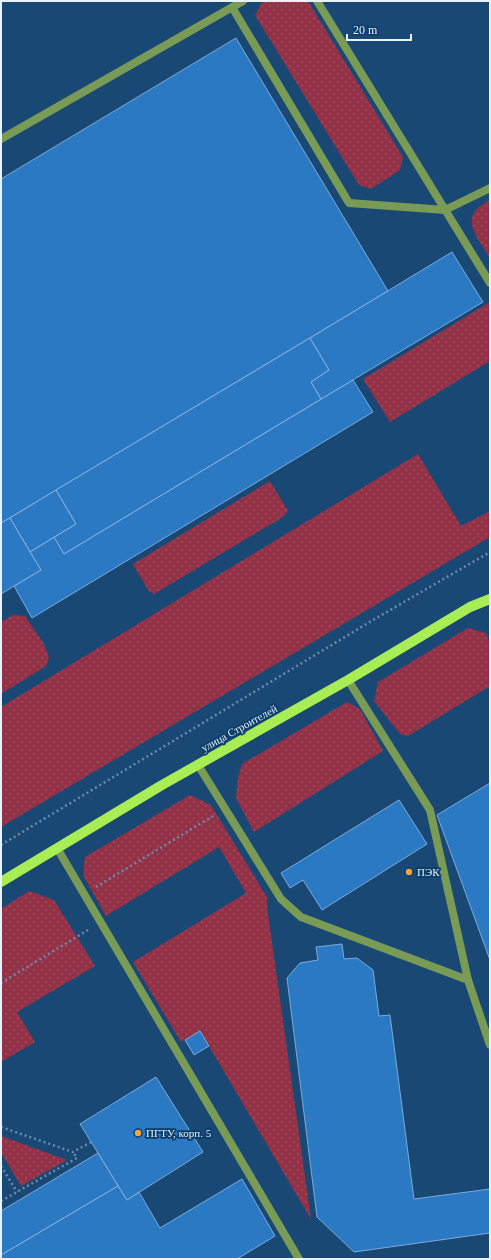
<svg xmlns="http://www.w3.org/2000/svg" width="491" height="1260" font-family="Georgia,serif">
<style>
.grass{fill:url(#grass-dots)}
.building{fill:#2a79c2;stroke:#7babde}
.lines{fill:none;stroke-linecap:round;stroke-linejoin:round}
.path{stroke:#6b8baa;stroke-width:2.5;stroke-dasharray:2 3;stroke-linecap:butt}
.service{stroke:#799b56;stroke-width:8}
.primary{stroke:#a8ed54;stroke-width:10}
.poi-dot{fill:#f1a640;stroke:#0b3d68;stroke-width:1.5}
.labels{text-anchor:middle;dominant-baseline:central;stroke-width:3.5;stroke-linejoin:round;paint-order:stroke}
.street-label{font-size:11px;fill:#e9f3fe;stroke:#0b3d68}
.poi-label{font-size:11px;fill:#e9f3fe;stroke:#0b3d68;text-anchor:start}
</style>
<defs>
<pattern id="grass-dots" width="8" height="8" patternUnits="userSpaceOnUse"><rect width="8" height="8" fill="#933147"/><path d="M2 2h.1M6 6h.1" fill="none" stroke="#a24f63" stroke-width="1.8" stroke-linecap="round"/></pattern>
</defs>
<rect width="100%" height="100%" fill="#194874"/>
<path class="grass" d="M263,1h45l95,156 -3,13 -29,19 -12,-4 -104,-170z
M490,200v58c-9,-15 -29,-36 -11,-51 3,-3 7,-5 11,-7z
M490,302v59l-100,61 -27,-43z
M418,454l43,72 29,-15v26l-489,290v-120z
M270,481l18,30 -5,6 -129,77 -6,-4 -15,-26z
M13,615l12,1 19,28 5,13 -3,9 -45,28v-72z
M468,628l18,5 4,9v44l-82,50 -8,-2 -26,-33 4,-19z
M347,702l13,7 23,42 -129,81 -18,-34 2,-20 4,-14z
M190,795l21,10 56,92v10l44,312 -111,-188 -19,11 -48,-80 113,-69 -27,-46 -113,69 -23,-41 2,-18z
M29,891l25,9 41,66 -78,46 18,30 -34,20v-153z
M1,1136l66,24 -46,26 -20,-34z"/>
<path class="building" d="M236,38l152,253 -387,232v-344z
M452,252l31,50 -162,97 -10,-17 18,-12 -19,-32z
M310,338l19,32 -18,12 10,17 -257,155 -10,-17 22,-13 -20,-34z
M353,380l20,32 -341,206 -18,-32 27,-16 -11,-18 24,-15 10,17z
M56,490l20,34 -46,28 -20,-34z
M10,518l31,52 -40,24v-71z
M490,783v177l-53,-145z
M399,800l28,44 -105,66 -19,-30 -13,8 -9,-15z
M342,944l2,15 13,-1 16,12 6,46 11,-1 24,184 76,-10v44l-136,19 -37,-35 -30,-239 13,-15 18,-3 -2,-13z
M200,1031l9,15 -15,9 -9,-15z
M156,1077l47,75 -76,48 -47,-76z
M98,1153l20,33 -117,69v-44z
M242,1179l33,57 -38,23h-236v-4l117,-69 9,14 12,-8 21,36z"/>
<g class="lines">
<path class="path" d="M1,845l372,-225 117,-68
M96,887l117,-71
M1,983l87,-53
M1,1127l72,25 18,-10
M1,1166l16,26
M1,1201l76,-43 -4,-6"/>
<path class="service" d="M317,1l173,282
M232,7l117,196 96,7 45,-22
M1,139l242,-138
M348,680l82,130 38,170 22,65
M198,765l83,134 20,18 167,63
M57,848l242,411"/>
<path class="primary" d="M1,882l161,-97 186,-105 122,-73 20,-8"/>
</g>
<g class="poi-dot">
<circle cx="409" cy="872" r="4"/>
<circle cx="138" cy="1133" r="4"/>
</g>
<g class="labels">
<g class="street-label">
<text transform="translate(239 728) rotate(-29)">улица Строителей</text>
</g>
<g class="poi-label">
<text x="417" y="872">ПЭК</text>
<text x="146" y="1133">ПГТУ, корп. 5</text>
</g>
</g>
<rect width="491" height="1260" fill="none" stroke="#e9f3fe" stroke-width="4"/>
<path d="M347 34v6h64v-6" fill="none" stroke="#e9f3fe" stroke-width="2"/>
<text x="353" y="34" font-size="12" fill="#e9f3fe" stroke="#0b3d68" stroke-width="3" paint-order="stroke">20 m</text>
</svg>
